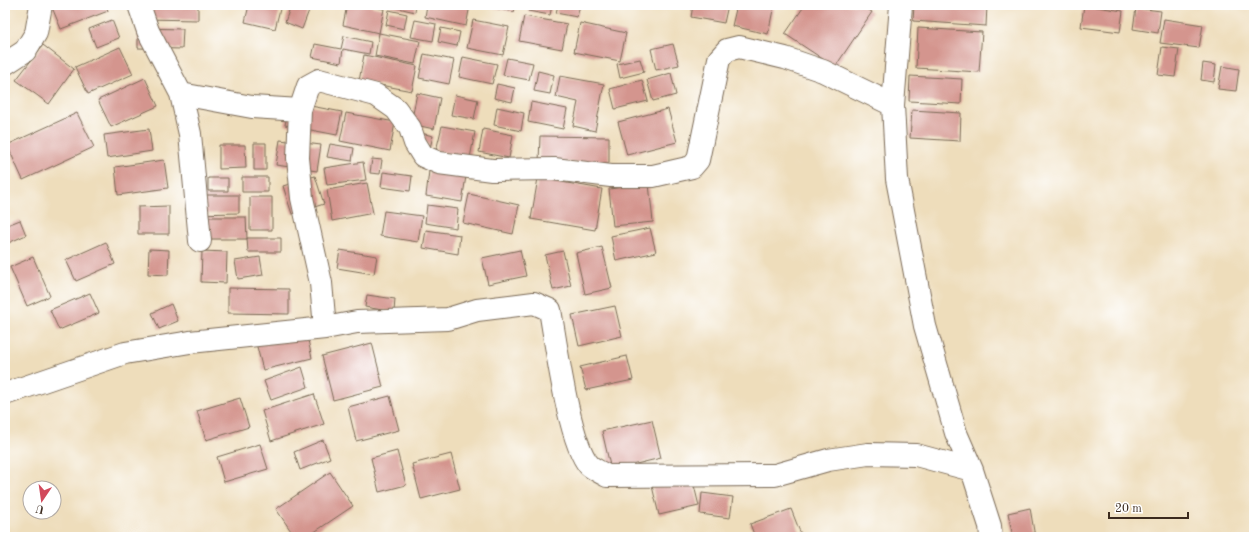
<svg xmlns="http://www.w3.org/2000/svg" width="1259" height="542" font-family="'Old Standard TT',serif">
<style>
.building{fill:#d4958e}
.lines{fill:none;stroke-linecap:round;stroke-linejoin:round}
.street-casing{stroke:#7a6955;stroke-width:24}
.street{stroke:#fff;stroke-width:22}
</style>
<rect width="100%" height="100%" fill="#fff"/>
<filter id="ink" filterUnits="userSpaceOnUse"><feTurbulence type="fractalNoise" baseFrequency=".025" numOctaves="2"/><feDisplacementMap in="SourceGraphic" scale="8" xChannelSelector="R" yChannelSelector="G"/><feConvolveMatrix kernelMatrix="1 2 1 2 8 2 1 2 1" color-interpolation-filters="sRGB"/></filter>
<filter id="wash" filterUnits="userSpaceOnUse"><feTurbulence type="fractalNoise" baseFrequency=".012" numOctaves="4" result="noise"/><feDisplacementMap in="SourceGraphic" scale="16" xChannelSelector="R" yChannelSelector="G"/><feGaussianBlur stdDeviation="0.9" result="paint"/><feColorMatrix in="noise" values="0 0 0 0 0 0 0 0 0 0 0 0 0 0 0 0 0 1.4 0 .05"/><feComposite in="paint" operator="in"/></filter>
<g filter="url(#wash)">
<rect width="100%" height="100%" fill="#edb"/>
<g id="blocks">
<path class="building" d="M51,5h55l2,6 -47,18z
M145,5h53v15l-54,-1z
M249,5h32l-6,24 -30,-7z
M291,5h20l-9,24 -17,-7z
M347,5h19l18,4 -5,24 -36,-8z
M386,5h30l-1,7z
M427,5h43l-4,21 -41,-9z
M481,5h35l-2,7z
M529,5h23l-2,10 -22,-4z
M558,5h22l-3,12 -21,-4z
M693,5h35l-4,18 -33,-6z
M737,5h37l-6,29 -36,-8z
M805,5h56l11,7 -37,55 -50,-33z
M914,5h73l-1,21 -73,-5z
M1084,5l39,6 -3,21 -39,-5z
M1136,8l25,3 -3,22 -25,-4z
M389,10l18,4 -3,15 -18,-4z
M524,16l43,8 -5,25 -43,-8z
M1164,19l39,6 -4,23 -39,-5z
M112,20l7,18 -23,9 -7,-18z
M415,20l21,4 -3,17 -22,-4z
M473,20l36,7 -6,28 -36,-7z
M580,23l46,10 -6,28 -46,-9z
M138,28l45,1 -1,20 -44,-1z
M441,28l19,4 -3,14 -19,-4z
M918,28l64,4 -3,40 -63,-4z
M379,33l41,8 -5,23 -40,-8z
M344,36l27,6 -2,12 -26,-5 -2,14 -29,-6 3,-13 26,5z
M673,44l6,21 -23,5 -5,-21z
M43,45l31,24 -25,35 -33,-24z
M120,47l13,27 -45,20 -13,-27z
M1162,47l17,2 -4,28 -17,-2z
M424,54l30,6 -5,24 -30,-6z
M364,55l53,11 -5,25 -53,-10z
M463,57l34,7 -5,20 -33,-7z
M507,58l26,5 -4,17 -26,-5z
M640,59l4,13 -24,6 -3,-14z
M1203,63l13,2 -2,17 -13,-2z
M1222,66l17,3 -3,22 -18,-2z
M538,71l16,4 -4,19 -16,-3z
M671,73l5,22 -23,6 -6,-21z
M560,76l44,8 -9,47 -22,-5 5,-24 -22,-5z
M910,76l52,3 -1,25 -52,-3z
M145,78l13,28 -47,21 -13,-27z
M642,80l6,21 -33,8 -5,-20z
M497,84l18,4 -3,14 -18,-4z
M417,93l23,5 -6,31 -23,-5z
M455,95l23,5 -4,19 -23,-4z
M290,102l52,10 -5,23 -52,-10z
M531,102l36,7 -4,20 -35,-7z
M497,107l27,6 -3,18 -27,-6z
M668,109l9,33 -50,13 -9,-33z
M912,110l49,3 -1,28 -50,-3z
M77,113l17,34 -71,33 -16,-35z
M346,113l49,9 -5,29 -50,-10z
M442,126l33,6 -5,26 -34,-7z
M149,129l3,22 -45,7 -3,-23z
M483,129l30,6 -4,23 -30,-6z
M421,133l12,3 -3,12z
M540,136l69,1v26l-70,-1z
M280,140l41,5 -4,26 -41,-6z
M254,143h12v27h-12z
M330,144l24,4 -2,13 -25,-4z
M219,145h26l1,23 -27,1z
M372,159l10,1 -2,14 -10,-1z
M164,160l4,28 -50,7 -3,-28z
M363,162l3,18 -39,5 -3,-17z
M429,171l37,5 -4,26 -36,-6z
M383,172l29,4 -2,15 -29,-4z
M315,176l9,28 -32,10 -9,-28z
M242,177h26v15h-26z
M208,178h20v13h-20z
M538,178l64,11 -7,41 -64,-11z
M367,183l6,30 -41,8 -5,-31z
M649,184l4,38 -40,4 -4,-37z
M469,194l50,11 -6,29 -50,-11z
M191,195h48v18l-47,1z
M250,197h22v33h-22z
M427,205l31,4 -2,19 -31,-5z
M169,206v28h-31v-27z
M384,211l38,5 -4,26 -38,-6z
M191,217h55l1,22h-56z
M20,220l6,15 -20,9 -1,-18z
M650,228l6,24 -40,9 -5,-25z
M426,230l34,5 -2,19 -35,-6z
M247,238h34v14h-33z
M106,242l9,22 -39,17 -10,-21z
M602,247l10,41 -27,6 -9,-41z
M149,249l20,1 -1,25 -20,-1z
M340,250l37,6 -3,18 -37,-6z
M520,250l6,26 -38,8 -6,-26z
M202,251l25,1 -1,31 -25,-1z
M563,251l8,35 -18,4 -8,-35z
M33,257l17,39 -23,10 -17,-39z
M260,257l3,18 -25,4 -3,-18z
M228,288l61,1v25l-61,-1z
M90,293l9,20 -40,17 -9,-20z
M367,295l28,4 -1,13 -29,-5z
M171,304l7,17 -19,8 -7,-16z
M615,306l7,30 -43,10 -7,-31z
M305,327l7,31 -49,12 -8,-31z
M372,343l11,44 -50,13 -11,-44z
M627,356l6,24 -47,10 -6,-23z
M302,367l6,20 -37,13 -7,-19z
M314,394l10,30 -53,17 -9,-30z
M390,396l9,34 -43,11 -8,-34z
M240,398l9,29 -43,13 -9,-29z
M652,420l9,38 -50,12 -9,-39z
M323,440l7,18 -30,12 -6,-18z
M260,444l8,25 -44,13 -7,-25z
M397,451l9,34 -27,7 -8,-34z
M451,454l9,35 -39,10 -9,-35z
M330,472l23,34 -46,31h-12l-19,-28z
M692,477l7,29 -40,9 -7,-29z
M702,493l31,4 -3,21 -30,-4z
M1030,508l5,29h-22l-5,-24z
M791,509l11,28h-47l-5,-13z"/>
</g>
</g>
<g filter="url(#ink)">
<use href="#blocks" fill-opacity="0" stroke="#7a6955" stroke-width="1"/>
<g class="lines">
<g class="street-casing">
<path id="street" d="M139,5l9,26 33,63 71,13 48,3
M5,64l20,-13 11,-18 5,-28
M181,94l9,40 10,107
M893,105l8,-100
M325,328l-4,-45 -19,-85 -4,-40 2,-48 8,-24 11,-6 57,15 20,14 14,19 5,15 8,13 16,7 53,7 62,-1 57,7h42l39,-9 6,-7 21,-101 8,-9 12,-3 46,11 38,13 70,34 4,74 28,147 31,107 16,37 18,56 1,11
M5,394l120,-41 65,-11 135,-14 32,-6 91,-3 29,-9 57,-7 16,7c6,33 19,133 39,155 4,4 13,8 18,11l168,-1 53,-15 40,-6 48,1 56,15"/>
</g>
<use href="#street" class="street"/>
</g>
</g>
<rect width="1259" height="542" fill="none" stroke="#fff" stroke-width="20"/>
<g transform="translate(42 500) rotate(193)"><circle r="19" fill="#ffffff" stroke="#b1aaa5"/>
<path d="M0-3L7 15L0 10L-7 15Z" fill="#d1495b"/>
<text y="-6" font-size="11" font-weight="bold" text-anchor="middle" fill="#3b2a1e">U</text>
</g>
<path d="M1109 512v6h79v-6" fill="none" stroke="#3b2a1e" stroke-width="2"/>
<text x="1115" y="512" font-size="12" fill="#3b2a1e" stroke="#ffffff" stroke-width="3" paint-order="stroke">20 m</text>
</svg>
